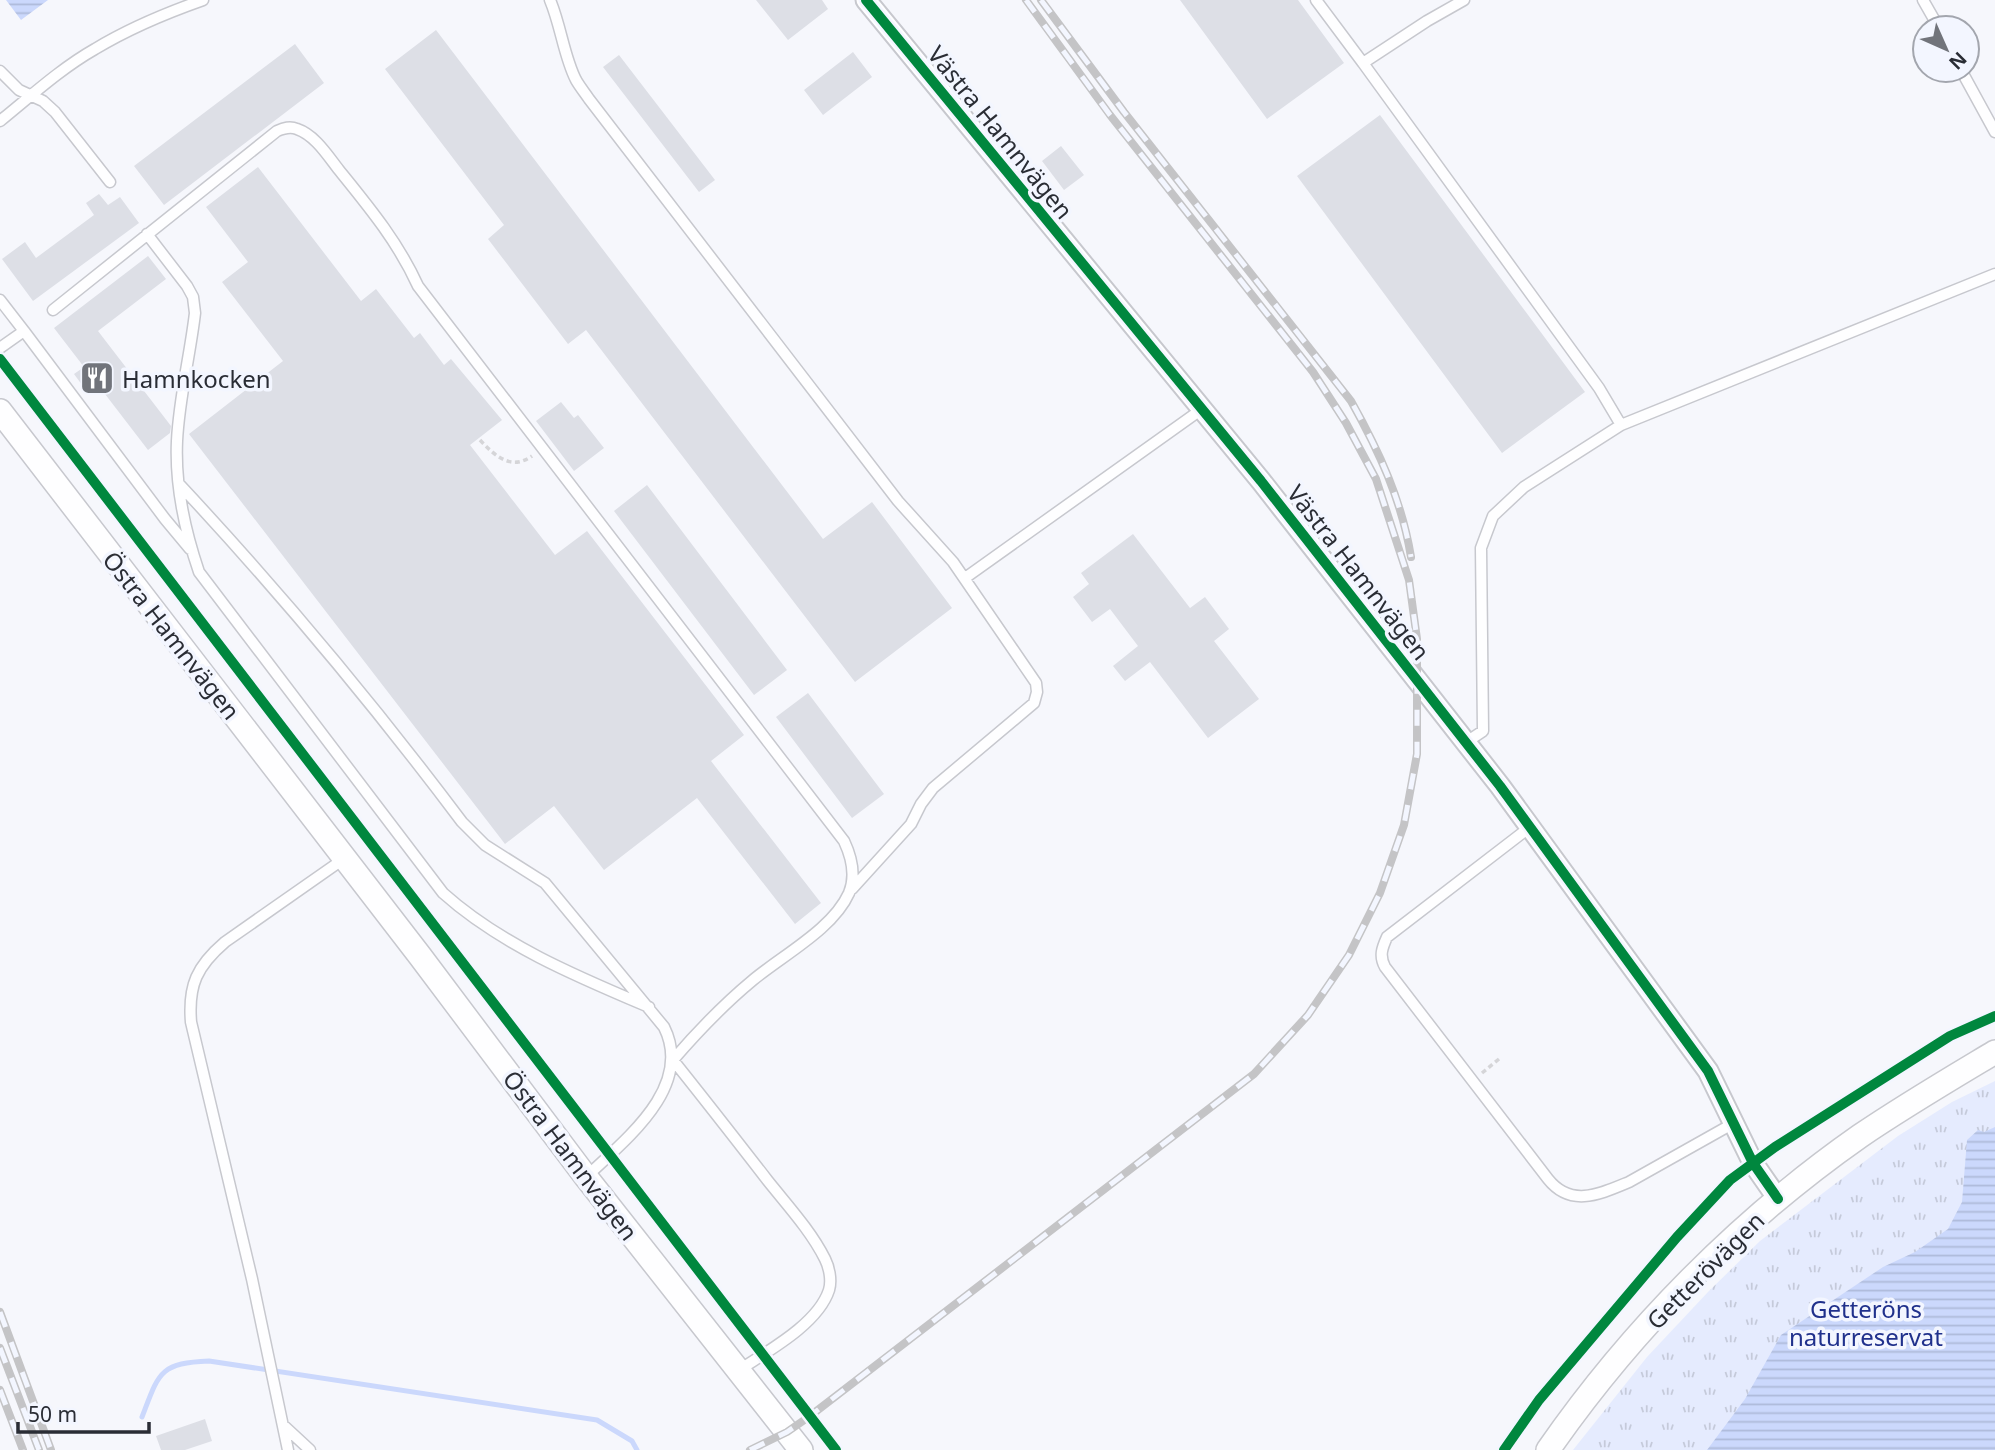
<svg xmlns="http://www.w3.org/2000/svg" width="1995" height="1450" font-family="'Noto Sans',sans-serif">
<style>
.park{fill:url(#park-tufts)}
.water{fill:url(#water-rules)}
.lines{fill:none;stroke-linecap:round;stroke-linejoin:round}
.stream{stroke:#cbd8fc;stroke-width:5}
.building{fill:#dddfe6}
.service-casing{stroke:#c7c8ce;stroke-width:13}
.minor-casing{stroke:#c7c8ce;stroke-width:23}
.tertiary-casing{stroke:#c7c8ce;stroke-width:26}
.path{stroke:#d5d5d8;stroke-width:3.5;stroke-dasharray:5 3.5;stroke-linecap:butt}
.service{stroke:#fefeff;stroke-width:10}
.minor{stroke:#fefeff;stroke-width:19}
.tertiary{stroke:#fefeff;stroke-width:23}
.rail-casing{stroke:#c4c4c6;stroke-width:8}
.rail{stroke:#f3f6ff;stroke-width:5;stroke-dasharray:16;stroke-linecap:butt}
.cycleway-casing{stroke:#f3f6ff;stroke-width:15}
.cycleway{stroke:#00873e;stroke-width:10}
.labels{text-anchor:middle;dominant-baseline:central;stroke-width:7;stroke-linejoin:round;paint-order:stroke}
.street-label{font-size:24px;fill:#2a2d35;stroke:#f3f6ff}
.poi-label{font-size:24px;fill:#2a2d35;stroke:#f3f6ff;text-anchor:start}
.park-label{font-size:24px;fill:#20318c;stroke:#f3f6ff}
</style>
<defs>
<pattern id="park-tufts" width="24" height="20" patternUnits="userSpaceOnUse" patternTransform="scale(1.75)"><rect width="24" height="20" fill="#e5ebfe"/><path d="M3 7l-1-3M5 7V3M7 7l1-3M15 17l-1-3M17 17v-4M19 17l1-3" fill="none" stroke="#c5cada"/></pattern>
<pattern id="water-rules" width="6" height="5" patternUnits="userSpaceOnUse" patternTransform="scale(1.75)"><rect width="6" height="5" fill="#cbd8fc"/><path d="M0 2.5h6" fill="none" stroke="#aebad9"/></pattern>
</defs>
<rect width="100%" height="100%" fill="#f6f7fc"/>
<path class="park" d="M1995,1081v369h-422l74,-93 61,-65 52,-51 138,-105 54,-34z"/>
<path class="water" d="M6,0h42l-27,20z
M1995,1127v323h-288l38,-51 36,-64 102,-68 32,-15 33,-23 14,-27 5,-62 11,-10 6,2z"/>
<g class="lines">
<path class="stream" d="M142,1417c17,-44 17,-54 67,-56l388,59 35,21 5,9"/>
</g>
<path class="building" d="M756,0h66l6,9 -40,31z
M1180,0h118l46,63 -77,56z
M436,30l387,509 49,-37 80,106 -97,74 -269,-352 -18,14 -80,-105 16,-14 -119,-156z
M295,44l29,39 -160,122 -30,-39z
M853,52l19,25 -49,38 -19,-25z
M619,55l96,125 -16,12 -96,-125z
M1380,115l205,277 -83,61 -205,-277z
M1061,146l23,29 -20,15 -22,-29z
M258,167l103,134 15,-12 38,49 6,-5 24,32 7,-6 51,61 -32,25 85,110 32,-24 157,204 -33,26 110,142 -26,21 -98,-126 -93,72 -50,-64 -49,38 -316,-410 94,-73 -61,-79 26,-20 -42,-55z
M99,194l9,11 12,-8 19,26 -106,78 -31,-42 23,-17 11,16 58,-43 -8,-12z
M148,256l18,23 -68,52 73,95 -1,7 -22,17 -53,-69 -10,8 -11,-15 10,-7 -30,-39z
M561,402l13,16 4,-3 26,33 -30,23 -38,-50z
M647,485l140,185 -33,25 -140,-184z
M1133,534l57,74 15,-11 24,32 -15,12 45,58 -51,39 -58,-76 -25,19 -12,-15 25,-20 -28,-37 -18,13 -19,-25 16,-13 -8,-11z
M808,693l76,101 -32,24 -76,-101z
M205,1419l7,22 -27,9h-24l-5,-14z"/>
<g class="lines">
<g class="service-casing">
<path id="service" d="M550,0c11,26 14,57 26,80 4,7 9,13 13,19l309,402 55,61 83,121 1,9 -3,11 -101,85 -12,16 -10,20 -59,65
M1316,0l47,63
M1464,0l-37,21 -64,42 236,325 22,37
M1923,0l16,28
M1961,70l34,62
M0,71l19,19 24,11 12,11 55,70
M0,121c31,-25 60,-52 95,-72 33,-20 71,-36 108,-49
M147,234l40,52 6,11 2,16c-5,43 -16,85 -18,128 -2,43 8,90 22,131l244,321c58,52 135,84 206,114
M0,300l24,31
M53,310l224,-179c7,-3 13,-5 20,-2 18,6 31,27 42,41 30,37 59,72 79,116l426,555c8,17 12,35 5,52 -16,36 -66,62 -96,87 -29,24 -55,51 -80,80 32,40 64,81 95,121 20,25 43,50 57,78 4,8 7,21 4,31 -11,34 -61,61 -90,80
M0,348l24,-17 141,188 25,30
M179,484c101,108 195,221 283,338l23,23 60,38 119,144c30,60 -38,112 -78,150
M965,578l237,-169
M1465,743l18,-12 -2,-183 12,-32 31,-29 97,-62 374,-151
M1530,827l-143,110c-5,11 -8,19 -2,30l163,212c23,29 52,15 81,3l105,-59
M283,1425l27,25
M288,1450l-36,-171 -61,-257c-3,-37 6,-56 34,-80l120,-84"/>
</g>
<g class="minor-casing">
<path id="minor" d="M866,0l395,481 239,305 208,285 45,92 25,36"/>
</g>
<g class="tertiary-casing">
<path id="tertiary" d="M0,411l420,545 166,221 215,273
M1548,1450c84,-121 192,-230 312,-314 44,-30 90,-57 135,-84"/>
</g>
<path class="path" d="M480,440c15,16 31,31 52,16
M1482,1073l17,-14"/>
<use href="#service" class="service"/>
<use href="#minor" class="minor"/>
<use href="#tertiary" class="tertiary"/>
<g class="rail-casing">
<path id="rail" d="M1041,0l83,112 227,289c28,50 51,100 60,156
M0,1312l51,138
M0,1348l39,102
M0,1390l23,60
M750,1450l37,-18 23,-16 444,-342 54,-59 41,-60 31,-62 24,-68 13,-71v-115l-8,-59 -33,-101 -30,-56 -33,-51 -203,-257 -84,-115"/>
</g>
<use href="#rail" class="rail"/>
<g class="cycleway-casing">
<path id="cycleway" d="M866,0l395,481 239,305 208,285 45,92 25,36
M0,359l836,1091
M1504,1450l35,-50 138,-163 53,-57 45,-33 175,-111 45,-20"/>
</g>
<use href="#cycleway" class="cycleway"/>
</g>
<defs>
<g id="restaurant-square" transform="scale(1.75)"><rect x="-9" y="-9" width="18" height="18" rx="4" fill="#71747b" stroke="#f3f6ff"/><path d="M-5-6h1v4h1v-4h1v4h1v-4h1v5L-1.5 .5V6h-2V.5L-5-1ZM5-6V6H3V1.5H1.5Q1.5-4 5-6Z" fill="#fff"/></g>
</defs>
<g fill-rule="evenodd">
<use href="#restaurant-square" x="97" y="378"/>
</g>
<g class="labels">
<g class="street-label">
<text transform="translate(1001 132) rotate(51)">Västra Hamnvägen</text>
<text transform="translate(1359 572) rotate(52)">Västra Hamnvägen</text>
<text transform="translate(172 635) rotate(52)">Östra Hamnvägen</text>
<text transform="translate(571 1155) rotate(53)">Östra Hamnvägen</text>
<text transform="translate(1705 1270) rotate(-45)">Getterövägen</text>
</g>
<g class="poi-label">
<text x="122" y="378">Hamnkocken</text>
</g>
<g class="park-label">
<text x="1866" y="1308">Getteröns<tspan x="1866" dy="28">naturreservat</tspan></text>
</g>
</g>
<g transform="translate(1946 49) rotate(135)"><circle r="33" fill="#f3f6ff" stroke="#a3a6ae" stroke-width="2"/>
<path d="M0-5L12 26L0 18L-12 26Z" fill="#71747b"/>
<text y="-10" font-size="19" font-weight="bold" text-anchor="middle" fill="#2a2d35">N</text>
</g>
<path d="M18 1422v10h131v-10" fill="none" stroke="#2a2d35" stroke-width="3.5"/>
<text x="28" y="1422" font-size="21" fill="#2a2d35" stroke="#f3f6ff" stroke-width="5" paint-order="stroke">50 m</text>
</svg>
